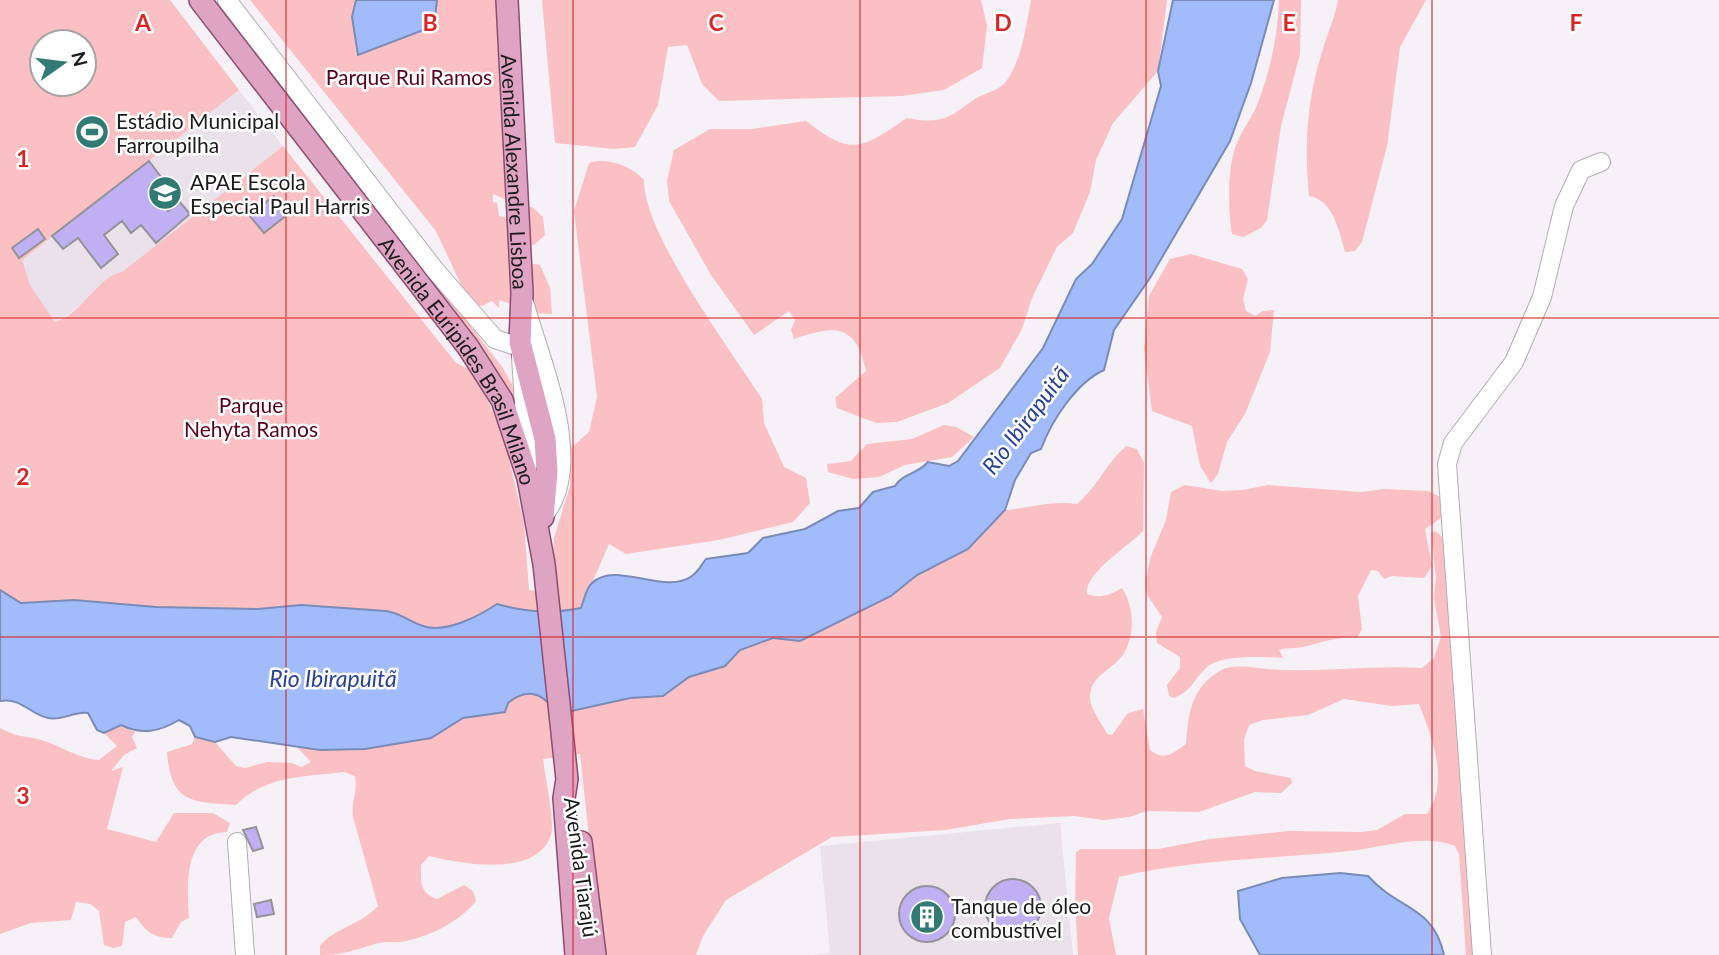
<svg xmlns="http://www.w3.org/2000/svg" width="1719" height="955" font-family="Lato,sans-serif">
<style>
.built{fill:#eae1eb}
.green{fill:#fac0c3;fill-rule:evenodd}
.water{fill:#a2bbfb;stroke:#7a8bb8;stroke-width:2}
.building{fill:#bfaff3;stroke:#949398;stroke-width:2}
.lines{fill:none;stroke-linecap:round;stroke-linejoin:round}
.minor-casing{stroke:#b2aeb2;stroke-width:20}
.major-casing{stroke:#8d4c70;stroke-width:24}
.minor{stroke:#fff;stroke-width:18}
.major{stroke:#dfa3c4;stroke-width:21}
.grid{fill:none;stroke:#d62828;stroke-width:2;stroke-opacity:0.55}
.labels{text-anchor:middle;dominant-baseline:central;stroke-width:5;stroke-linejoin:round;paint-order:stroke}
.park-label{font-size:21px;fill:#5a0019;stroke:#fff}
.poi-label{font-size:21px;fill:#1d1c1d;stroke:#fff;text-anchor:start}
.street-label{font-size:21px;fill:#1d1c1d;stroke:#fff}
.water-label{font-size:23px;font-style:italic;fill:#29419b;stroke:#fff}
.grid-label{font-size:23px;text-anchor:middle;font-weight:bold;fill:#d62828;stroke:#fff;stroke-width:5;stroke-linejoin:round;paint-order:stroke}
</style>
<rect width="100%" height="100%" fill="#f5f1f6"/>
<path class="built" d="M239,90l44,56 -227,178 -44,-57z
M1060,823l13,132h-260l17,-2 -10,-107z"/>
<path class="green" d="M0,0h170l69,90 -217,170 8,25 25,37c26,-7 43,-46 67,-50l161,-126 173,217 13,6 9,9 26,59 20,87 5,66 12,2 12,-24 1,-30 16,-52 1,-38 18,-16 8,-35 -23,-186 15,-48c18,-6 42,3 55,17 -1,53 86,169 118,219l2,24 20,44 22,11 4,25 -17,19 -74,18 -93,14 -17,-10 -28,64c-30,6 -55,4 -84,-4 -18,12 -52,30 -74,22 -14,-4 -22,-13 -37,-15l-85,-6 -43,4 -102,-2 -81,-7 -54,3 -21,-13zM42,42h42v42h-42z
M250,0h251l15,204 -23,-10v8l4,1 2,13 7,1 7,-8 19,-2 11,10 2,18 -11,10 -14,-4 4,21 16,3 10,23 2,26 -16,-1 -37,-13v8l-7,-7 -10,5 -12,-2 -34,-73z
M542,0h439l6,26 -5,42 -38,22 -42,6 -183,5 -17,-17 -15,-39 -19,2 -10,58 -23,42 -21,2 -59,-6z
M1031,0h136l-9,71 -45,52 -17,37 -6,32 -17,41 -16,14 -25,51 -10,31 -22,39 -52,35 -51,19 -21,1 -39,-15 -2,-10 31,-27c-10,-48 -32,-46 -72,-32l-3,-9 4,-10 -6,-9 -35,24 -43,-60 -42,-74 -2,-20 7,-31 36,-21h42l54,-8c46,36 55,28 101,-3 31,6 40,2 65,-17 9,-7 26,-10 33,-18 17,-22 21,-57 26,-83z
M1279,0h22l-1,54 -19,72 -14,94 -6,8 -18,9 -11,-3c-4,-24 -5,-69 5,-91 5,-13 15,-25 20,-38 13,-32 21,-71 22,-105z
M1338,0h88l-26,47 -13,99 -25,96 -7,9 -10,1c-6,-22 -12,-52 -36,-56 -5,-50 -2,-96 13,-144 5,-18 13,-34 16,-52z
M291,94l212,274 9,16 9,31 -237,-316z
M1191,254l51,15 6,10 -5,20 3,12 9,5 8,-5 11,-1 -4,42 -25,62 -18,28 -9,32 -7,9 -11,-17 -8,-40 -40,-15 -8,-62 5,-53 21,-37z
M944,425l12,2 18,10 -22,20 -47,8 -26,12 -26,2 -25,-7 -1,-8 24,-3 16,-17 45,-5z
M1126,446l11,3 7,14 -1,68c-15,16 -59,42 -56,63 15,5 22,1 35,-6 12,18 14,49 0,68 -11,15 -33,20 -32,43 1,11 12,25 17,35l5,1 16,-22 15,-4 7,41c14,11 22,4 36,-6 2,-28 5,-57 34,-73 12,-8 33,-3 47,-2 52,4 103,-4 155,-1l12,-10 7,-21 -7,-39 2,-21 -5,-44 5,-2 7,7 9,79 21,338h-7l-7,-101 -4,-8c-32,-13 -74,2 -106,5 -78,8 -155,8 -230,26l-10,41 7,37h-38l-3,-52 1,-51 5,-3h77l52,-10 79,-8 72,1 16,-2 28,-16h22c23,-32 5,-77 -8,-110l-27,2 -48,-7 -36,16 -45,5 -14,5 -5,15 1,26 10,5 36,7 1,5 -11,10 -26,-1 -56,20 -53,-1 -16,6 -26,3 -30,-4 -64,3 -65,11 -113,7 -106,63 -23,36 -7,19h-94l-22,-201 -37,5c2,17 12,61 8,76 -14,43 -88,29 -122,21l-8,9c0,16 -2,28 16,34l27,-14 9,6 3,10c-17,21 -48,37 -76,41 -7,1 -14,-1 -21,1 -24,6 -32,12 -59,12v-9c14,-18 39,-20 58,-40l-25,-89c-2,-15 5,-26 2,-41l-11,-4c-39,5 -78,3 -108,33 -44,-3 -65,-1 -69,-53l25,-8 3,-7 20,5 21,24 9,2 22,-6 25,1 9,4 10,-5 -16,-17 25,5 45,-1 66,-11 32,-20 42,-6 3,-9c22,-18 39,-4 59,9l63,-14 33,-2 26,-19 36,-11 14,-16 34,-12 27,3 91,-45 26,-21 51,-27 37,-38c24,-2 48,-10 72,-6 22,-19 28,-39 49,-58z
M1185,485l37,6 21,-1 25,-5 94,7 22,-3 44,2 14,7 -1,20 -16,11 7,37 -8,12 -32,-2 -8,3 -6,-8 -7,-1 -13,26 4,33 -5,9c-22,-1 -29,3 -50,8 -9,3 -19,1 -28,4l4,8c-19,-1 -63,-4 -77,10 -14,13 -13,22 -32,30l-5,-2 -2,-11 13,-17v-11l-23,-14 -1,-11 6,-15 -15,-22 -2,-12 6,-27 15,-36 5,-28z
M121,725l14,7 -3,5 5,11 -13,7 -13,16 12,-4 -16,62 49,13 18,-29h39l17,10 -3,9c-44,1 -40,53 -38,86l-8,4 -9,16c-18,0 -26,-6 -36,-21l-11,5 -3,24 -9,2 -9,-3 -5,-34 -9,-7 -14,-2 -5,18 -40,3 -31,11v-206c17,9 20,7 37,11 22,5 38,19 62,21l18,-14 -13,-13z"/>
<path class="water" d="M356,0h81l-3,26 -76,29 -6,-38z
M1173,0h101l-23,83 -21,58 -80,137 -36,52 -10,40c-28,13 -52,50 -63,79l-10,4 -16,27 -10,30 -37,39 -51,26 -26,21 -91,45 -27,-3 -33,12 -15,16 -36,11 -26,19 -33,2 -63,14 -14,-3c-12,-18 -28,-20 -45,-6l-3,9 -42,6 -32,20 -66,11 -45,1 -89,-13 -16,5 -20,-5 -5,-11 -11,-6c-20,12 -37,15 -58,5l-17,8 -7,-3 -9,-17c-14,-2 -25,8 -40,5 -17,-3 -27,-21 -48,-17v-111l21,13 53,-3 82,7 102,2 43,-4 85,6c15,2 23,11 37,15 22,8 56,-10 74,-22 29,8 54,10 84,4 3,-8 5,-20 11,-25 24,-23 72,13 100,-7 6,-4 10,-12 14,-17l42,-6 15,-15 42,-9 33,-18 21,-3 14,-16 22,-6c8,-13 23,-12 33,-24l21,4 9,-5 85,-113 33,-69 16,-15 30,-45 39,-133 -3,-15z
M1340,873l28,3c30,34 65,29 76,79h-184l-20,-36 -2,-28 44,-13z"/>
<path class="building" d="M149,161l12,16 -12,9 19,25 11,-10 11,13 -34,29 -15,-18 -10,8 -9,-12 -18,14 14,19 -17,14 -23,-30 -15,11 -11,-13z
M274,196l14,18 -24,19 -15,-18z
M38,229l7,10 -26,19 -7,-10z
M256,827l7,21 -10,3 -10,-21z
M985 907a28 28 0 1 1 56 0a28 28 0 1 1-56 0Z
M899 914a28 28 0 1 1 56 0a28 28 0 1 1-56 0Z
M271,900l3,14 -17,3 -3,-13z"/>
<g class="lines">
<g class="minor-casing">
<path id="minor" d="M227,0l208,270 60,69 18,6 7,-3 8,122
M525,305c15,55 59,153 22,206
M237,842l8,113
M1482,955l-35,-491 6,-21 61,-81 28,-65 22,-91 17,-36 20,-8"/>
</g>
<g class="major-casing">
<g id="major">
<path id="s1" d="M200,0l268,347 34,53 26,78 16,86 23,215 -3,19 12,157"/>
<path id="s2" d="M507,0l15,293 -2,49 25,97 2,32 -4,46"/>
<path d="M581,842l14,113"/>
</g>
</g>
<use href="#minor" class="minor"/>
<use href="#major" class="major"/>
</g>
<path class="grid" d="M286,0v955M573,0v955M860,0v955M1146,0v955M1432,0v955M0,318h1719M0,637h1719"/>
<defs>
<g id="stadium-disc" transform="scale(1.75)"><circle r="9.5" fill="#327a74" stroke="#fff"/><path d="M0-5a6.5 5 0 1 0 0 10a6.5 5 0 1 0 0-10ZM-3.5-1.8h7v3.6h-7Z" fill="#fff"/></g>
<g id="school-disc" transform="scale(1.75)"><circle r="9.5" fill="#327a74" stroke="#fff"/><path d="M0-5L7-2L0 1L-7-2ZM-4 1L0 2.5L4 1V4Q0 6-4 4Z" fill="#fff"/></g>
<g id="building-disc" transform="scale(1.75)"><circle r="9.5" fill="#327a74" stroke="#fff"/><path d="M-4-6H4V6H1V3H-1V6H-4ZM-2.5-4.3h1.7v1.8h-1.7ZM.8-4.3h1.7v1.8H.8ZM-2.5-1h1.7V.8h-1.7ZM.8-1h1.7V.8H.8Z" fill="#fff"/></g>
</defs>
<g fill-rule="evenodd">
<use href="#stadium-disc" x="92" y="132"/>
<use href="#school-disc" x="165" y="193"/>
<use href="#building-disc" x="927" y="917"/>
</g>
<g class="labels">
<g class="park-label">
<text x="409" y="76">Parque Rui Ramos</text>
<text x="251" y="404">Parque<tspan x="251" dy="24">Nehyta Ramos</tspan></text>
</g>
<g class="poi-label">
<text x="116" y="120">Estádio Municipal<tspan x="116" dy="24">Farroupilha</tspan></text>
<text x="190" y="181">APAE Escola<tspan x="190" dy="24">Especial Paul Harris</tspan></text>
<text x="951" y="905">Tanque de óleo<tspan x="951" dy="24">combustível</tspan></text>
</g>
<g class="street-label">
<text stroke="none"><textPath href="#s2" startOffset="172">Avenida Alexandre Lisboa</textPath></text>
<text stroke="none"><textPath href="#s1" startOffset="446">Avenida Euripides Brasil Milano</textPath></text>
<text transform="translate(582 867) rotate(82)">Avenida Tiarajú</text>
</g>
<g class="water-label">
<text transform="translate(1025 420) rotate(-53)">Rio Ibirapuitã</text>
<text x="333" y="678">Rio Ibirapuitã</text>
</g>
</g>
<g class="grid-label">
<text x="143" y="31">A</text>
<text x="430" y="31">B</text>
<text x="716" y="31">C</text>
<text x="1003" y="31">D</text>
<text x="1289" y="31">E</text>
<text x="1576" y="31">F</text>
<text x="23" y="167">1</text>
<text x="23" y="485">2</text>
<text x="23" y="804">3</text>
</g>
<g transform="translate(63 63) rotate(76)"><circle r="33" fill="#ffffff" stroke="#a5a4a5" stroke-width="2"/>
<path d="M0-5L12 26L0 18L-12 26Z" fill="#327a74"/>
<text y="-10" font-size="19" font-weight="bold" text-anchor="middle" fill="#1d1c1d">N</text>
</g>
</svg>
